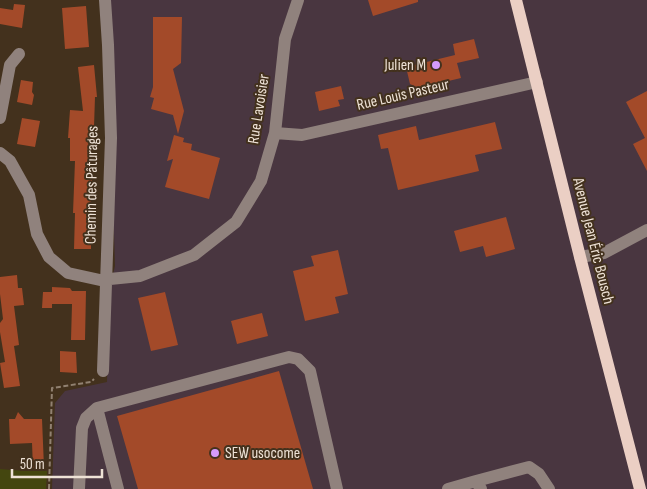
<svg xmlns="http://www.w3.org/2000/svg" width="647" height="489" font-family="'Sofia Sans Condensed',sans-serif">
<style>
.industrial{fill:#493640}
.green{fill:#44460f}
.building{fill:#a34a29}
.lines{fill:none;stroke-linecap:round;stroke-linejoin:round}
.path{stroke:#918171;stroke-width:2;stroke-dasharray:5 2.5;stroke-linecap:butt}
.minor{stroke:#90827d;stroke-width:12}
.major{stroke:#ebcfc4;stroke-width:12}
.poi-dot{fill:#d59bfb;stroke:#43311d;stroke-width:2}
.labels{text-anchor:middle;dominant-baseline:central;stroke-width:4;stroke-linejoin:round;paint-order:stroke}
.poi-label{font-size:16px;fill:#eee2d6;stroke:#43311d;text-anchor:end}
.street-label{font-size:16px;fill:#eee2d6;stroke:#43311d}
</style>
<rect width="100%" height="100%" fill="#43311d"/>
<path class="industrial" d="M107,0h540v489h-595l3,-86 10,-12 42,-9 3,-95 5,-21z"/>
<path class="green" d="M0,469l24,2h23l-1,18h-46z"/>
<path class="building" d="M368,0h50v2l-45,14z
M14,4l11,1 -3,23 -22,-4v-16l13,2z
M86,6l3,41 -24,2 -3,-41z
M153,17h29l-1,46 -8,6 11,42 -6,23 -5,-19 -22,-6 3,-11 -4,-1 3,-10z
M474,39l5,19 -22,5 4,15 -42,10 -9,-4 -4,-17 49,-12 -2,-11z
M94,65l3,32h-2l-1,30 -4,-1 -1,24 4,4 -3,72h1v23h-17l1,-36h-2l2,-52h-5v-23h-2l2,-28 13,1 -5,-44z
M21,80l12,2 -1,10 2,3 -2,10 -15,-3z
M341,86l3,13 -6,1 2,6 -21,5 -4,-19z
M647,91v80l-14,-27 12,-6 -19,-36z
M22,118l18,3 -5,26 -18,-3z
M495,122l7,27 -27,6 4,16 -81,19 -10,-42 -7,1 -3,-14 38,-9 3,14z
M174,135l10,3 -1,4 9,2 -1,6 29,8 -11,41 -44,-12 8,-28 -6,2z
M506,217l9,32 -29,8 -3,-11 -23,6 -6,-21z
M338,250l10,44 -13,3 4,16 -34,8 -12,-50 21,-5 -3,-10z
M17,275l1,13h4l2,17 -10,1 5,39 -5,1 6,40 -16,2 -4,-25 5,-1 -5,-30v-9l3,-4 -3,-25v-17z
M52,287l18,1 2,3h14l-1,49h-14l1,-36h-20v4h-10l1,-16h9z
M165,292l13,53 -27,6 -13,-53z
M262,313l6,23 -31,8 -6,-23z
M60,351l16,1 1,21 -17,-1z
M279,371l34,118h-175l-21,-73z
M18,412l6,7h18l2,48 -11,1 -1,-25 -22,1 -1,-25h6z"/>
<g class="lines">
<path class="path" d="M49,489l3,-101 39,-6 3,-3"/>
<path class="minor" d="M0,118l10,-53 9,-11
M275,133l27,2 235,-53
M0,153l10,8 19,34 8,39 12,23 19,16 32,7 40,-4 54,-21 42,-33 25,-41 14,-48 10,-94 13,-39
M580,257l24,-4 43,-23
M103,371l8,-233 -3,-93 -3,-45
M97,408l21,81
M476,481l53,-14 10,7 10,15
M79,489l3,-61 4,-10 11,-10 192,-51 9,2 12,12 27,118
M448,489l28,-8 5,8"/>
<path class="major" d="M516,0l64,257 60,232"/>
</g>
<g class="poi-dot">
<circle cx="436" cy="65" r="5"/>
<circle cx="215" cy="453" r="5"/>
</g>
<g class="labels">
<g class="poi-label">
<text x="426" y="65">Julien M</text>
<text x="225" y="453" text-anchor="start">SEW usocome</text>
</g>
<g class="street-label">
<text transform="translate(403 95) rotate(-13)">Rue Louis Pasteur</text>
<text transform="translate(259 109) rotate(-81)">Rue Lavoisier</text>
<text transform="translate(92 185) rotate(-89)">Chemin des Pâturages</text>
<text transform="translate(593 241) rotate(76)">Avenue Jean Éric Bousch</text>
</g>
</g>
<path d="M12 469v8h90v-8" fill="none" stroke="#eee2d6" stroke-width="2.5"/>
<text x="20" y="469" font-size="15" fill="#eee2d6" stroke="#43311d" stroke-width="4" paint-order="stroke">50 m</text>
</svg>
